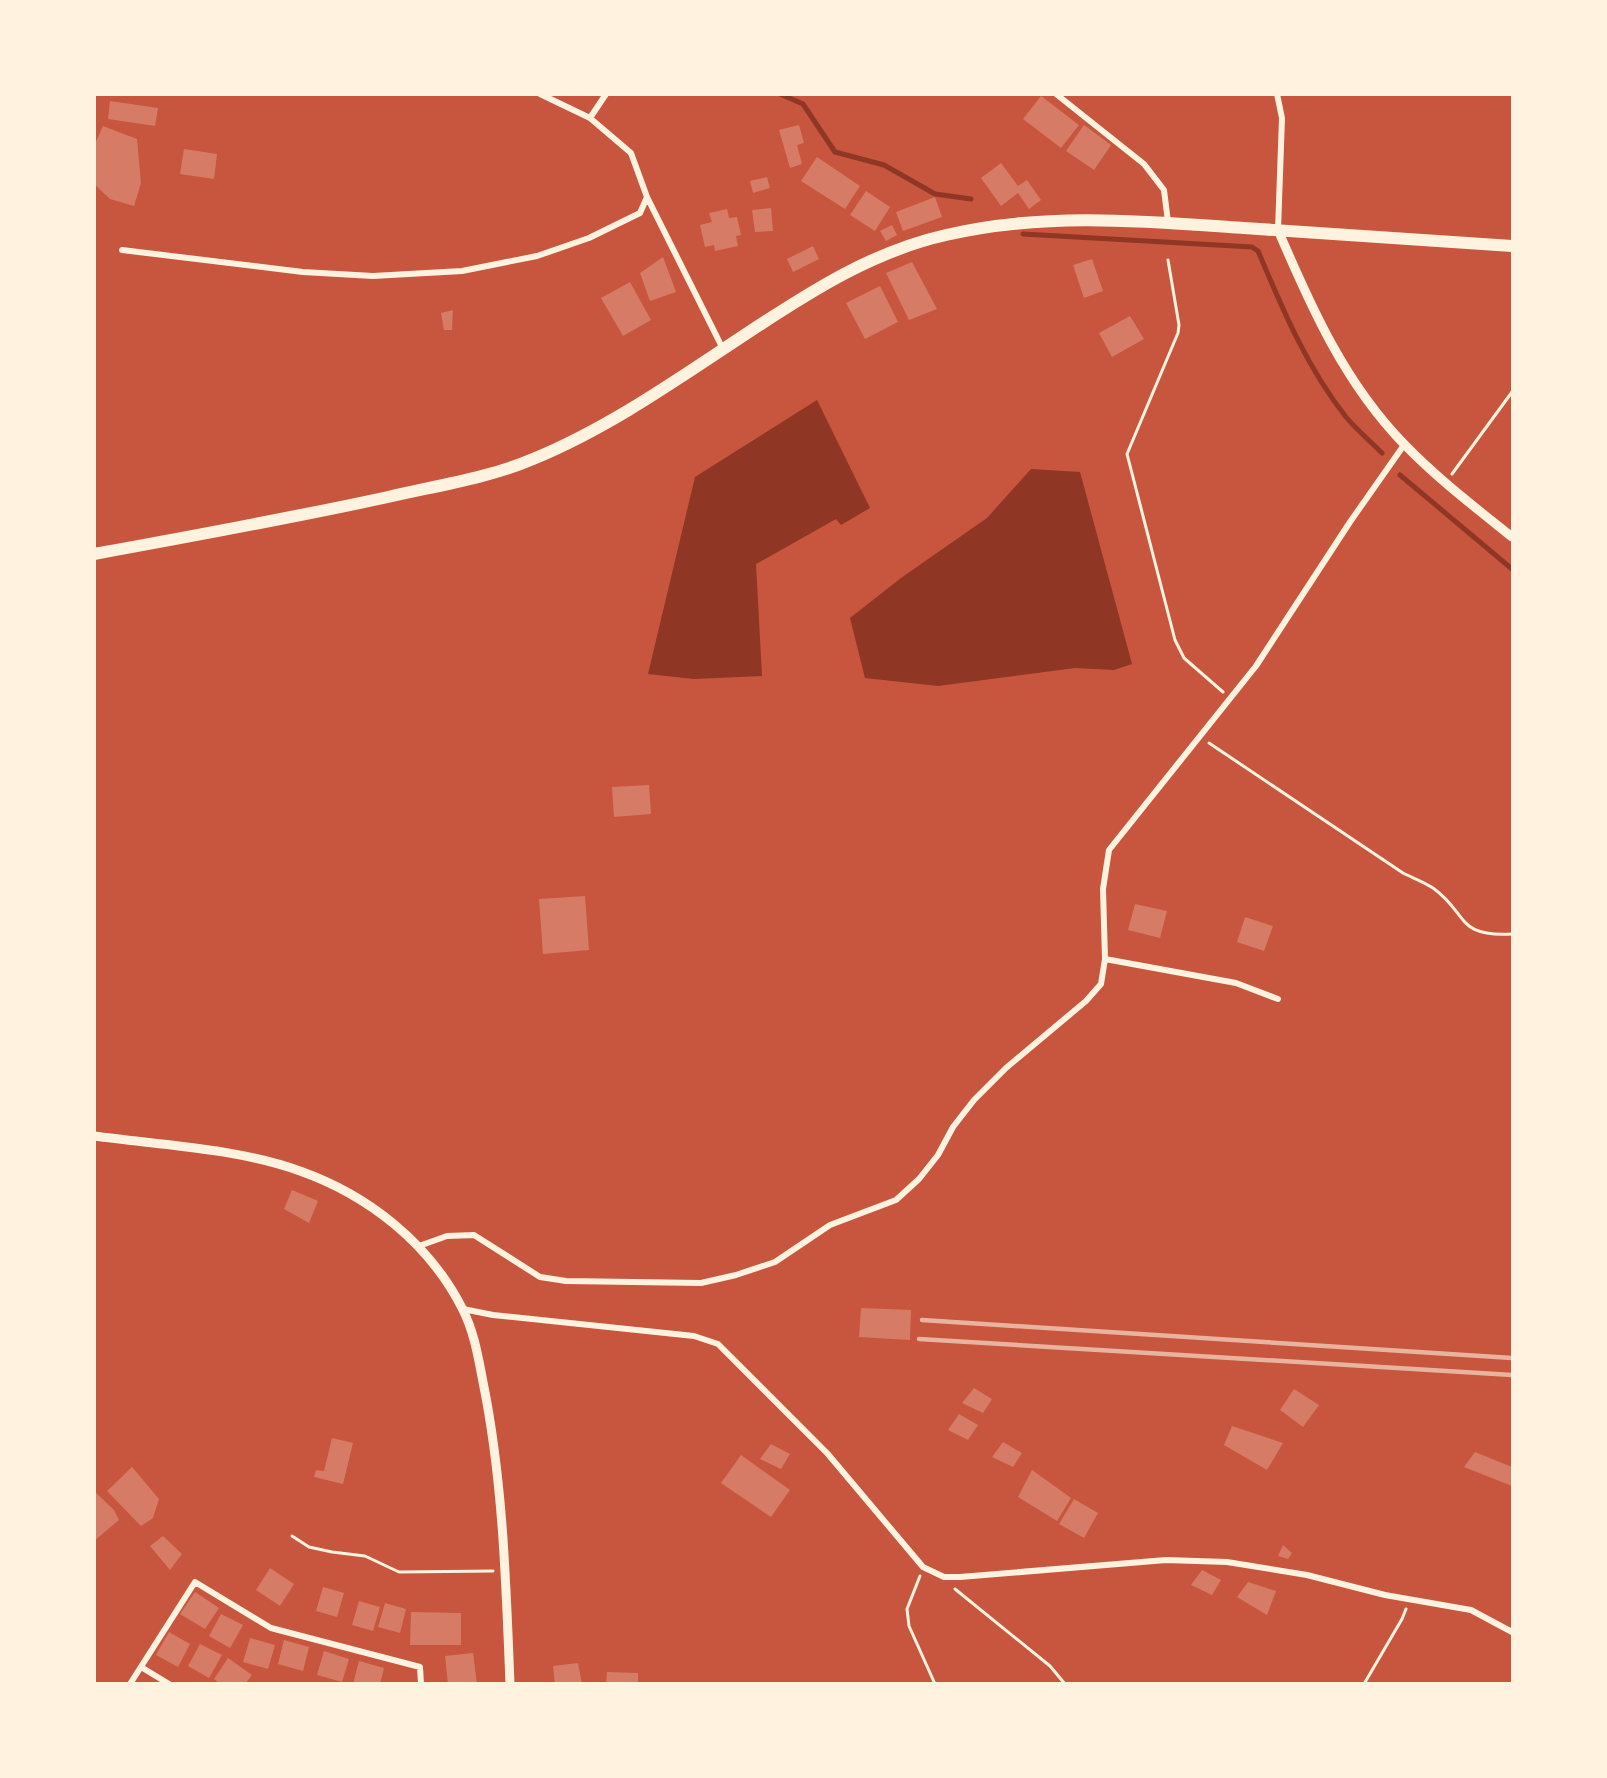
<svg xmlns="http://www.w3.org/2000/svg" width="1607" height="1778" font-family="Karla,sans-serif">
<style>
.water{fill:#8f3625}
.lines{fill:none;stroke-linecap:round;stroke-linejoin:round}
.stream{stroke:#8f3625;stroke-width:5}
.building{fill:#d67c66}
.path{stroke:#fff3e0;stroke-width:3}
.minor{stroke:#fff3e0;stroke-width:6}
.tertiary{stroke:#fff3e0;stroke-width:9}
.primary{stroke:#fff3e0;stroke-width:12}
.rail{stroke:#e9b49f;stroke-width:4.5}
</style>
<rect width="100%" height="100%" fill="#c8553d"/>
<path class="water" d="M817,400l53,108 -29,17 -5,-6 -80,45 6,112 -68,3 -46,-5 47,-197z
M1031,469l49,3 52,192 -18,6 -39,-2 -137,18 -73,-8 -15,-60 51,-40 86,-60z"/>
<g class="lines">
<path class="stream" d="M780,94l23,10 32,48 49,13 51,29 36,5
M1023,234l229,13 6,4c24,57 49,117 88,166 11,13 24,24 36,36
M1400,475l112,94"/>
</g>
<path class="building" d="M1041,96l38,29 -18,23 -38,-29z
M110,101l48,7 -3,18 -47,-7z
M799,125l5,18 -7,2 5,19 -12,4 -11,-38z
M1084,125l27,20 -17,25 -28,-19z
M103,126l34,13 4,44 -7,23 -24,-7 -16,-15v-38z
M184,149l33,5 -3,25 -34,-5z
M817,157l43,29 -15,23 -44,-28z
M1001,163l17,23 9,-6 14,20 -12,9 -11,-16 -17,13 -20,-28z
M767,177l3,11 -17,5 -3,-12z
M866,191l24,16 -15,24 -25,-16z
M935,197l7,20 -39,14 -7,-19z
M771,208l2,23 -18,1 -3,-22z
M727,209l2,9 8,-1 4,18 -5,1 2,10 -23,5 -1,-6 -9,2 -5,-22 12,-3 -3,-9z
M892,225l5,10 -11,6 -6,-10z
M813,246l6,13 -26,13 -6,-13z
M663,257l13,35 -26,9 -10,-28z
M1092,259l11,32 -19,7 -11,-33z
M912,262l25,47 -28,11 -23,-47z
M630,282l21,38 -28,16 -22,-38z
M880,286l18,36 -33,17 -19,-36z
M453,310l-1,20h-8l-3,-17z
M1130,316l14,23 -32,18 -13,-24z
M649,785l2,29 -37,3 -2,-30z
M585,896l4,54 -46,4 -4,-55z
M1135,904l32,7 -7,27 -32,-8z
M1245,917l28,9 -9,25 -27,-9z
M292,1190l26,11 -9,22 -25,-14z
M861,1308l50,2 -1,30 -51,-3z
M974,1388l18,11 -9,14 -21,-10z
M1294,1389l25,16 -16,22 -23,-17z
M959,1414l19,11 -10,15 -20,-10z
M1232,1426l51,17 -16,27 -43,-25z
M332,1438l21,5 -10,41 -29,-7 2,-7 8,1z
M1003,1442l19,11 -9,14 -21,-10z
M771,1444l19,10 -9,15 -21,-10z
M1475,1452l37,15v19l-48,-19z
M741,1455l49,35 -19,27 -50,-34z
M132,1467l27,32 -6,19 -12,8 -34,-35z
M1032,1470l39,28 -14,23 -39,-24z
M94,1491l20,19 5,10 -25,21z
M1074,1499l24,14 -14,25 -25,-14z
M163,1536l19,18 -12,16 -20,-24z
M1283,1545l9,8 -4,6 -10,-3z
M270,1568l24,16 -14,22 -24,-16z
M1202,1570l19,10 -9,15 -21,-10z
M1248,1582l28,9 -9,24 -30,-18z
M323,1587l21,6 -7,24 -21,-6z
M195,1592l24,16 -14,21 -25,-15z
M359,1601l21,6 -7,24 -21,-6z
M385,1603l21,6 -6,24 -22,-6z
M411,1612l50,1v32h-51z
M221,1614l22,11 -13,23 -21,-12z
M169,1632l21,12 -12,23 -22,-12z
M250,1638l25,7 -7,24 -25,-7z
M284,1640l25,7 -6,24 -25,-7z
M200,1644l22,11 -13,23 -21,-12z
M324,1651l25,8 -7,23 -25,-7z
M473,1653l4,31h-29l-3,-28z
M228,1658l24,17 -7,9h-25l-6,-5z
M359,1661l25,7 -4,16h-27z
M578,1663l4,21h-27l-2,-18z
M607,1672l31,1v11h-32z"/>
<g class="lines">
<path class="path" d="M1168,260l11,65 -1,8 -51,121 48,186 9,18 39,34
M1452,474l60,-82
M1209,743l194,130c10,5 21,9 30,15 36,26 22,49 79,46
M292,1536l17,11 23,5 33,4 34,16 94,-1
M920,1576l-13,33 2,17 26,58
M955,1589l95,77 15,18
M1364,1684l38,-65 4,-10"/>
<path class="minor" d="M540,94l50,24 41,35 16,44 76,152
M1056,94l88,70 20,26 4,32
M1277,94l5,24 -4,112
M590,118l16,-24
M122,250l181,22 70,4 89,-5 75,-15 52,-18 51,-25 7,-16
M1105,959l131,24 42,16
M419,1246l28,-10 27,-1 66,42 26,4 135,2 35,-8 39,-13 55,-37 66,-25 23,-21 19,-24 15,-28 21,-27 32,-32 80,-67 15,-17 4,-25 -2,-70 6,-39 147,-184 94,-144 54,-77
M463,1309l30,6 201,21 24,8 109,109 96,114 21,10h16l206,-17 61,2 80,13 78,20 86,15 41,22
M141,1667l28,17
M130,1684l65,-102 76,46 149,39 1,17"/>
<path class="tertiary" d="M1278,230c33,77 67,154 127,215 33,34 71,63 107,92
M94,1136c67,9 142,12 206,35 68,24 129,72 162,137 12,23 16,48 21,74 20,98 23,201 27,302"/>
<path class="primary" d="M94,554c99,-18 197,-36 294,-57 47,-11 101,-19 145,-38 78,-32 149,-83 219,-129 61,-40 122,-79 194,-95 98,-23 198,-14 298,-7 89,6 179,12 268,18"/>
<path class="rail" d="M922,1320l590,38
M919,1339l593,36"/>
</g>
<rect width="1607" height="1778" fill="none" stroke="#fff3e0" stroke-width="192"/>
</svg>
